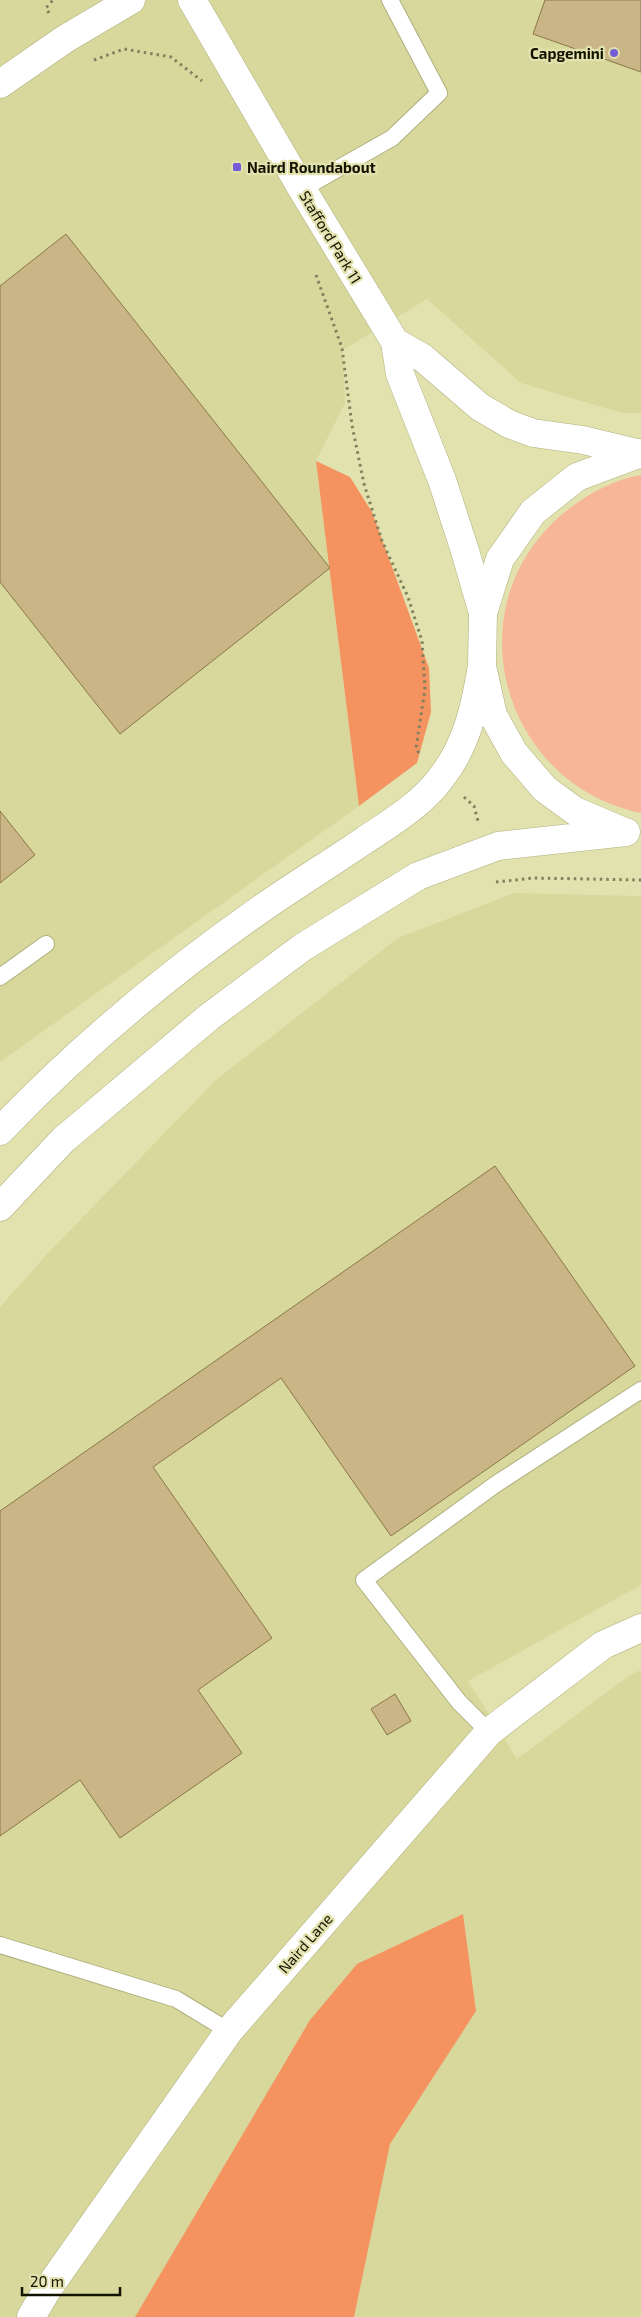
<svg xmlns="http://www.w3.org/2000/svg" width="641" height="2317" font-family="'Exo 2',sans-serif">
<style>
.built{fill:#d8d89d}
.green{fill:#f7b696}
.forest{fill:#f49360}
.building{fill:#c9b586;stroke:#897749}
.lines{fill:none;stroke-linecap:round;stroke-linejoin:round}
.lane-casing{stroke:#afaf7e;stroke-width:18}
.street-casing{stroke:#afaf7e;stroke-width:29}
.highway-casing{stroke:#afaf7e;stroke-width:29}
.path{stroke:#80805d;stroke-width:3;stroke-dasharray:2.5 4;stroke-linecap:butt}
.lane{stroke:#fff;stroke-width:16}
.street{stroke:#fff;stroke-width:28}
.highway{stroke:#fff;stroke-width:28}
.poi-dot{fill:#745dd7;stroke:#e2e2af;stroke-width:2}
.labels{text-anchor:middle;dominant-baseline:central;stroke-width:4.5;stroke-linejoin:round;paint-order:stroke}
.poi-label{font-size:15px;font-weight:bold;fill:#131302;stroke:#e2e2af;text-anchor:end}
.street-label{font-size:15px;fill:#131302;stroke:#e2e2af}
</style>
<rect width="100%" height="100%" fill="#e2e2af"/>
<path class="built" d="M0,0h641v413h-19l-101,-30 -94,-84 -84,51 2,53 -29,58 43,345 -359,256z
M514,893l127,3v689l-173,96 49,78 113,-84 11,-5v647h-641v-1010l49,-55 167,-172 182,-142z"/>
<path class="green" d="M641,475v338c-144,-30 -190,-215 -71,-305 20,-15 45,-29 71,-33z"/>
<path class="forest" d="M316,461l34,16 22,35 57,156 2,44 -14,51 -58,43z
M463,1914l13,97 -86,133 -36,173h-219l175,-297 47,-56z"/>
<path class="building" d="M545,0h96v72l-108,-38z
M66,234l264,334 -210,166 -120,-152v-296z
M0,811l35,44 -35,28z
M495,1166l140,200 -244,170 -110,-158 -128,89 119,171 -74,52 44,63 -122,85 -40,-58 -80,56v-325z
M395,1694l16,27 -24,14 -16,-26z"/>
<g class="lines">
<g class="lane-casing">
<path id="lane" d="M302,189l90,-51 47,-45 -49,-93
M0,977l46,-33
M489,1732l-30,-30 -95,-122 132,-96 145,-94
M0,1945l176,54 53,32"/>
</g>
<g class="street-casing">
<path id="street" d="M192,0l110,189 93,153 5,32 42,106 23,71 18,62
M0,84l65,-45 66,-39
M395,342l28,16 57,49 29,17 24,9 50,7 54,13
M31,2317l16,-27 182,-259 260,-299 114,-87 38,-17"/>
</g>
<g class="highway-casing">
<path id="highway" d="M622,831l-47,-20 -30,-22 -31,-36 -21,-38 -11,-49 1,-53 17,-54 33,-47 44,-35 64,-24
M0,1131c81,-85 174,-162 271,-229 31,-21 63,-41 94,-62 27,-18 57,-36 76,-62 26,-33 34,-71 41,-112
M0,1207l63,-67 146,-123 94,-70 115,-71 80,-30 128,-14"/>
</g>
<path class="path" d="M49,13l-3,-5 7,-8
M94,60l30,-11 47,8 31,24
M316,275l26,73 10,77 12,59 18,57 26,56 14,44 3,48 -9,59 4,7
M464,797l10,9 4,15
M496,882l38,-4 107,2"/>
<use href="#lane" class="lane"/>
<use href="#street" class="street"/>
<use href="#highway" class="highway"/>
</g>
<g class="poi-dot">
<circle cx="614" cy="53" r="5"/>
<rect x="232" y="162" width="10" height="10" rx="2.5"/>
</g>
<g class="labels">
<g class="poi-label">
<text x="604" y="53">Capgemini</text>
<text x="247" y="167" text-anchor="start">Naird Roundabout</text>
</g>
<g class="street-label">
<text transform="translate(331 237) rotate(59)">Stafford Park 11</text>
<text transform="translate(305 1943) rotate(-49)">Naird Lane</text>
</g>
</g>
<path d="M22 2287v8h98v-8" fill="none" stroke="#131302" stroke-width="2.5"/>
<text x="30" y="2287" font-size="15" fill="#131302" stroke="#e2e2af" stroke-width="4" paint-order="stroke">20 m</text>
</svg>
